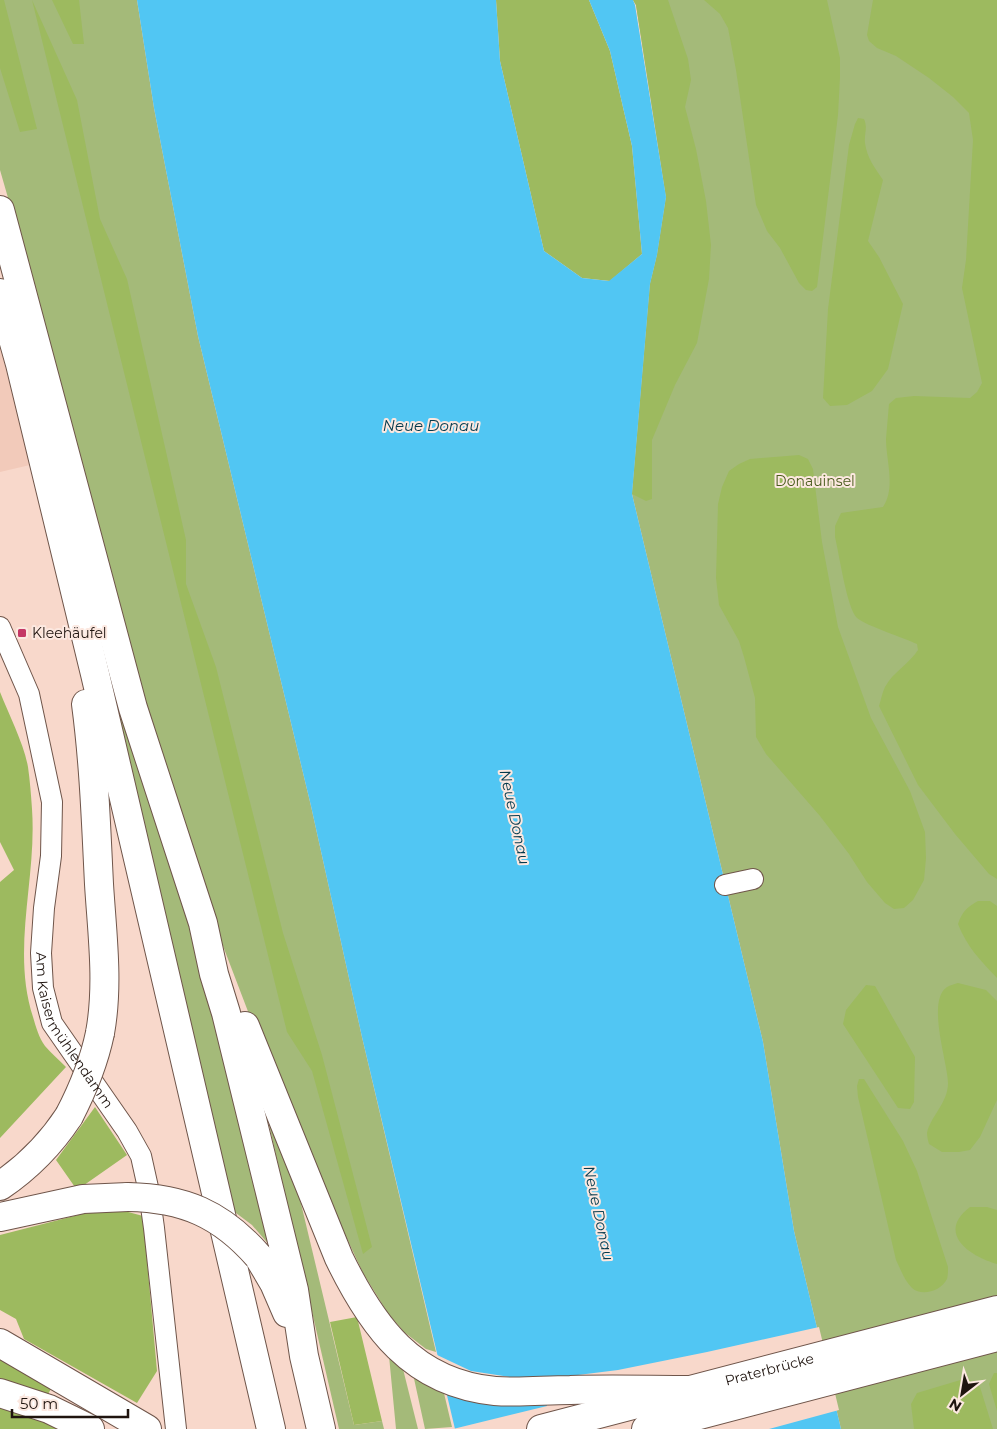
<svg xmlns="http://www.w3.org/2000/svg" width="997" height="1429" font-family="Montserrat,sans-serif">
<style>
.built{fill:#f2caba}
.green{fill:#a4ba79}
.forest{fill:#9dba5f}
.water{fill:#51c6f3}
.pier{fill:#f8d8cb}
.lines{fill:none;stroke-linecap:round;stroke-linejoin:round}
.minor-casing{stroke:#6f554a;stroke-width:22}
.highway-casing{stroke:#6f554a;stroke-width:30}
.minor{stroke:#fff;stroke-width:20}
.highway{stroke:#fff;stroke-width:28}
.highway-bridge-casing{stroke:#6f554a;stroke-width:30;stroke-linecap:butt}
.highway-bridge{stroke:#fff;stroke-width:28}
.poi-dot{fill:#c43765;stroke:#fce8e0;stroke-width:2}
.labels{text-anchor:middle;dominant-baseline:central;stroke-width:4;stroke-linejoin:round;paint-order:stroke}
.park-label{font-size:14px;fill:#4b5d1e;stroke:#fce8e0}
.poi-label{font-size:14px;fill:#1f140f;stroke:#fce8e0;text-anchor:start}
.street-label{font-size:14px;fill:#1f140f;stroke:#fce8e0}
.water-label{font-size:15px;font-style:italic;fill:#043a4d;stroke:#fce8e0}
</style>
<rect width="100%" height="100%" fill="#f8d8cb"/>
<path class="built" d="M0,346l30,119 -30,7z"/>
<path class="green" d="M0,0h137l17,108 44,228 113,470 51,231 74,315 -10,-3 -22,-17 -17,-20 -24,-39 -21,-45 -65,-158 -20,-35 -55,-144 -76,-248 -75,-296 -51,-177z
M633,0h364v1429h-156l-47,-198 -31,-189 -131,-548 18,-210 7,-29 9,-58 -30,-192z
M61,480l158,535 52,232 -19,-22 -24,-18z
M261,1090l31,76 62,259 28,-4 2,8h-45z
M389,1356l14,13 15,60h-22z
M413,1374l30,15 9,38 -27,2z"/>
<path class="forest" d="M0,0h4l33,129 -17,3 -20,-64z
M32,0l45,100 23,119 27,60 59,261v44l30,83 67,266 39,122 50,192 -9,7 -51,-183 -25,-39z
M52,0h27l5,44h-11z
M496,0h93l21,51 22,95 10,108 -32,27 -28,-3 -38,-27 -44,-190z
M633,0h35l20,59 3,21 -6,27 11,42 10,52 5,44 -2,34 -12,64 -22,42 -23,55v59l-6,2 -14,-7 18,-210 7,-29 9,-58 -30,-192z
M704,0h123l13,58v19l-2,38 -21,172 -5,4 -6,-1 -7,-7 -19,-35 -13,-17 -11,-26 -20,-135 -8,-42 -8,-14z
M873,0h124v879l-8,-5 -34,-40 -37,-49 -39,-79c2,-6 3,-13 6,-19 8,-15 24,-23 33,-37l-1,-6c-15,-7 -48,-17 -60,-26 -10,-9 -18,-65 -22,-81v-11l6,-13 42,-6c13,-20 3,-46 3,-68 1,-12 2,-24 3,-35l7,-6 18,-2 56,2 7,-6 5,-9 -20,-95 4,-28 7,-120 -4,-27 -16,-16 -24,-19 -33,-22 -19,-8 -8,-7 -2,-6z
M858,118l6,1c4,9 0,15 1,24 2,15 10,25 18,37l-15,61 11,16 24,47 -15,65 -16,22 -25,14 -17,1 -7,-8 5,-89 21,-164 6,-21z
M799,455l9,4 5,10 9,73 16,85 33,91 39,73 15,41 1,26 -2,22 -11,20 -9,8 -10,1 -9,-6 -18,-21 -18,-28 -29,-38 -54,-62 -10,-17 -1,-39 -11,-41 -5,-16 -20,-36 -3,-27 2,-74 4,-17 7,-16 10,-7 11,-5z
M0,692c9,23 24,52 28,75 2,14 3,28 4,42 5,70 -21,140 1,208 3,10 6,21 12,29 6,7 14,14 21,21l-66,71v-256l14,-12 -14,-28z
M978,901h12l7,5v72c-17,-18 -30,-31 -39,-54 4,-12 9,-17 20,-23z
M958,983l28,7 11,11v99l-17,37 -10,13 -11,2h-17l-13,-8c-1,-3 -2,-8 -2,-11 3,-16 21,-30 21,-50 0,-20 -22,-82 -1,-96 3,-2 8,-3 11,-4z
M866,985l9,1 40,71 -1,45 -4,7 -12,-1 -55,-84 3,-14z
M859,1079h5l39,62 14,30 31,96c0,4 0,9 -1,12 -6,12 -25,18 -35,9 -8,-8 -11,-18 -16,-28l-38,-163 -1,-11z
M95,1107l32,48 -50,35 -21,-30z
M970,1207h17l10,3v54c-28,-8 -61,-31 -27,-57z
M117,1209l26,7 14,155 -20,32 -113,-64 -8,-20 -16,-9v-75l82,-21z
M357,1317l25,104 -28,4 -24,-103z
M0,1356l52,31 -5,9 -47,-18z
M994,1373h3v38l-8,-27z
M967,1378l13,9 13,42h-79l-3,-25 6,-11z
M0,1406l62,23h-62z"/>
<path class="water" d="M137,0h359l4,61 44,190 38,27 27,3 33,-27 -10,-108 -22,-95 -21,-51h44l2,5 31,192 -9,58 -7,29 -18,210 131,548 31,189 47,198h-386l-93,-392 -51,-231 -113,-470 -44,-228z"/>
<path class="pier" d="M819,1327l20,83 -70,19h-316l94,-23v-3l-104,-17 -8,-32 36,17 52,8 31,-1 64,-8 89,-18z"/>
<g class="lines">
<g class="minor-casing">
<g id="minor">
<path id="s1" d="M0,627l29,67 23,108 -1,54 -7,52 -3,45 2,35 9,35 75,108 14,25 8,36 5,36 22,201"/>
<path d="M725,885l28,-6"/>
</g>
</g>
<g class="highway-casing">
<g id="highway">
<path d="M0,210l133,498 70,215 11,51 12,39 68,277 10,66 17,73"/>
<path d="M0,293l20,71 75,310 176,755"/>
<path d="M86,704c8,60 10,120 13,180 3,49 10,100 1,149"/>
<path d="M245,1026l94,232c33,68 73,125 156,133 25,2 50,-1 75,-1 41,-1 81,0 122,0"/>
<path d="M0,1186c28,-19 50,-41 69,-70"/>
<path d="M0,1217l83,-18 45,-2"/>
<path d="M258,1256l16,27 13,30"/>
<path d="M0,1343l147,86"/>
<path d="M0,1393l49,16 41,20"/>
<path id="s2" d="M541,1429l456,-119"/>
<path d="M646,1429l351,-92"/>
</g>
</g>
<use href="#minor" class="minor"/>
<use href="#highway" class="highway"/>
<g class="highway-bridge-casing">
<path id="highway-bridge" d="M69,1116c14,-27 25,-54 31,-83
M128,1197c56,1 93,17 130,59"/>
</g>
<use href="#highway-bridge" class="highway-bridge"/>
</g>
<rect class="poi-dot" x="17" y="628" width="10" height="10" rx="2.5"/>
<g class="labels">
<g class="park-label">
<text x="815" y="481">Donauinsel</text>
</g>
<g class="poi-label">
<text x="32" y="633">Kleehäufel</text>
</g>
<g class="street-label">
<text stroke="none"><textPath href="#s1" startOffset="421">Am Kaisermühlendamm</textPath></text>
<text stroke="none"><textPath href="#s2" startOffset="236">Praterbrücke</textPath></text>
</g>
<g class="water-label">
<text x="431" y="425">Neue Donau</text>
<text transform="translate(515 817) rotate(78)">Neue Donau</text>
<text transform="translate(599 1213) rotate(78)">Neue Donau</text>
</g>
</g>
<g transform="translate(962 1394) rotate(211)" stroke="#fce8e0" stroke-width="4" paint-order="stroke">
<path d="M0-4L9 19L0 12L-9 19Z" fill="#1f140f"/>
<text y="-8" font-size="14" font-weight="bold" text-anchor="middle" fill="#1f140f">N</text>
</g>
<path d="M12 1409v8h116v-8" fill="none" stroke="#1f140f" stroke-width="2.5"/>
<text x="20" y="1409" font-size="15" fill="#1f140f" stroke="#fce8e0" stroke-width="4" paint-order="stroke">50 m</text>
</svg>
